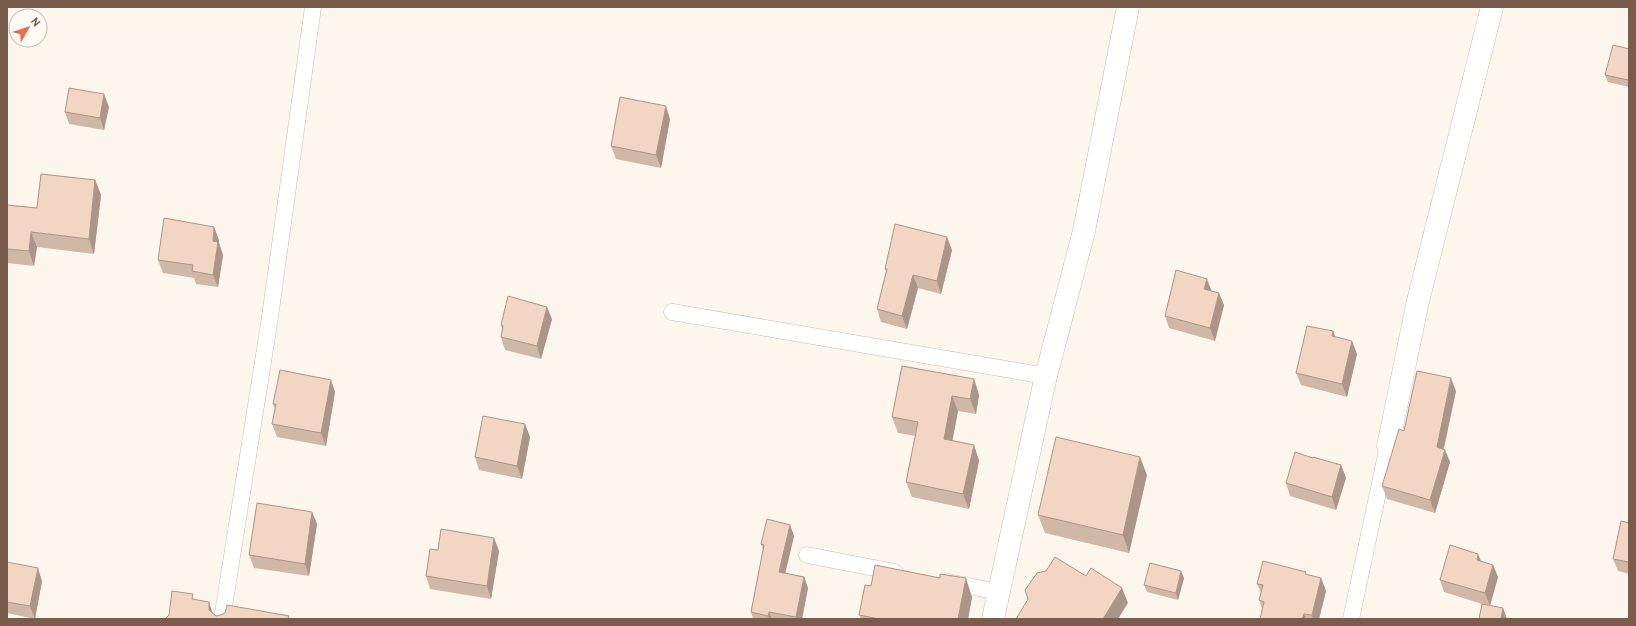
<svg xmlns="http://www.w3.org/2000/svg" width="1636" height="626" font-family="Overpass,sans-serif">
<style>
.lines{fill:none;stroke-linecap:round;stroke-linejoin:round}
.service-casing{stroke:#d1beb0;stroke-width:17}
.minor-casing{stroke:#d1beb0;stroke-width:23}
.service{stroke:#fff;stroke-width:16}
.minor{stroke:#fff;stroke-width:22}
.wall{fill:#d1b7a8}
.shaded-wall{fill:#aa9588}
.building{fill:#f3d5c3;stroke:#aa9588}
</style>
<rect width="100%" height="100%" fill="#fdf6ec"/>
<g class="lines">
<g class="service-casing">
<path id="service" d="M672,312l374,64
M807,555l88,17
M948,582l51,10
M222,619l47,-295 44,-317
M1351,619l37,-173"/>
</g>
<g class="minor-casing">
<path id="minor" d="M1388,446l30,-145 74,-294
M993,619l52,-239 39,-149 44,-224"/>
</g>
<use href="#service" class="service"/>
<use href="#minor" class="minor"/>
</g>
<path class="wall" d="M1629,49v38l-21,-5 -3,-7z
M109,107l-5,23 -35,-6 -4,-12z
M670,119l-9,49 -45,-9 -5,-13z
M95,180l6,15 -7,59 -57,-7 -3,19 -27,-3v-58l30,3z
M219,240v3l4,12 -5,32 -22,-3 -2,-6 -31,-5 -5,-13z
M952,250l-11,44 -23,-6 -11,41 -26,-7 -4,-13 9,-38 -1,-2z
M1212,291l12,14 -9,36 -46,-13 -4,-12z
M552,319l-11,40 -36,-9 -4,-13 1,-7 -1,-5z
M1333,331l2,6 22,17 -10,43 -46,-12 -5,-12z
M974,379l5,16 -3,19 -18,-3 -6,29 22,5 5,16 -10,48 -57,-12 -6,-15 10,-46 -18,-3 -6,-16z
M331,380l4,12 -9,54 -49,-9 -5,-13 3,-15 -2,-5z
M1456,391l-12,58 6,13 -15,51 -48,-14 -5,-13z
M525,424l5,13 -8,42 -43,-9 -4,-13z
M1313,458l28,7 5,13 -10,32 -46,-14 -4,-13z
M1147,475l-18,78 -84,-20 -7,-18z
M312,512l5,12 -8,52 -55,-8 -5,-13z
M1629,523v51l-11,-3 -5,-12z
M790,525l4,11 -9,37 19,4 4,11 -6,31h-49l-2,-7 12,-62 -2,-6z
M494,538l5,13 -8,48 -61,-10 -4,-13 12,-26z
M1481,561l12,4 5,12 -8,28 -8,-1 -38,-12 -4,-12z
M7,562l35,19 -7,38 -28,-6z
M1307,575l14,3 5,13 -7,28h-59l2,-10 -3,-9 2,-7 -4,-9z
M1184,578l-6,22 -31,-8 -3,-7z
M871,586l101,11 -4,22h-107l-2,-4z"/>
<path class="shaded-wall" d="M104,94l5,13 -5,23 -4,-12z
M666,106l4,13 -9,49 -5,-13z
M95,180l6,15 -7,59 -5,-15z
M214,227l5,13v3l4,12 -5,32 -5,-12v-34z
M31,232l6,15 -3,19 -5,-15z
M947,237l5,13 -11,44 -4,-13z
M913,275l5,13 -11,41 -5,-13z
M1207,279l5,13 -8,-3z
M1219,293l5,12 -9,36 -5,-13z
M547,307l5,12 -11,40 -4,-13z
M1333,331l5,13 -6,-8z
M1352,341l5,13 -10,43 -5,-13z
M1451,378l5,13 -15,69 -4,-13z
M974,379l5,16 -3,19 -6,-15z
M331,380l4,12 -9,54 -5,-13z
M952,396l6,15 -8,43 -6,-15z
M525,424l5,13 -8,42 -5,-13z
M974,445l5,16 -10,48 -6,-15z
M1445,450l5,12 -15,51 -5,-13z
M1140,457l7,18 -18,78 -6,-18z
M1341,465l5,13 -10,32 -4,-13z
M312,512l5,12 -8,52 -4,-12z
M790,525l4,11 -11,47 -4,-11z
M494,538l5,13 -8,48 -4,-13z
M1478,554l5,12 -6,-6z
M1493,565l5,12 -8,29 -5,-13z
M38,568l4,13 -7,38 -5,-13z
M1181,571l3,7 -6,22 -2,-7z
M804,577l4,11 -6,31h-6v-2z
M966,578l6,19 -4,22h-10z
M1321,578l5,13 -7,28h-6l-1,-4z
M1122,588l6,15 -10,16h-15z
M209,602l4,12 -4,-4z
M1503,608l4,11h-6z
M769,612l3,7h-3l-1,-3z
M1304,614l2,5h-4z"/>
<path class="building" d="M1613,45l16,4v26l-1,5 -23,-5z
M69,88l35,6 -4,24 -35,-6z
M620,97l46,9 -10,49 -45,-9z
M41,174l54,6 -6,59 -58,-7 -2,19 -22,-2v-44l30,3z
M164,218l50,9 -1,14 5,1 -5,33 -21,-4 1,-6 -35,-5z
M895,224l52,13 -10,44 -24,-6 -11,41 -25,-7 10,-40h-2z
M1176,270l31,9 -3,10 15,4 -9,35 -45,-12z
M508,296l39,11 -10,39 -36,-9 2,-11 -2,-1z
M1307,326l26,5 -1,5 20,5 -10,43 -46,-11z
M902,366l72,13 -4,20 -18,-3 -8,43 30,6 -11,49 -57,-12 12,-60 -26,-5z
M280,370l51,10 -10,53 -49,-9 4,-20h-3z
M1417,371l34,7 -14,69 8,3 -15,50 -48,-14 17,-57 5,2z
M483,416l42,8 -8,42 -42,-9z
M1056,437l84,20 -17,78 -85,-20z
M1295,452l18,6v-1l28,8 -9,32 -46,-14z
M257,503l55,9 -7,52 -56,-9z
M767,519l23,6 -11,47 25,5 -8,40 -27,-5 -1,4 -17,-4 13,-67 -3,-1z
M1621,521l8,2v39l-16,-3z
M441,529l53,9 -7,48 -61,-10 4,-27 8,1z
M1450,545l28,9 -1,6 16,5 -8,28 -45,-13z
M1055,557l31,19 5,-8 31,20 -19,31h-87l12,-20 -3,-9 12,-17 9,-2z
M1263,561l43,11 -1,2 16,4 -9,37 -8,-1 -2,5h-42l4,-17 -5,-2 4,-15 -6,-1z
M7,562l31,6 -8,38 -23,-4z
M1150,563l31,8 -5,22 -32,-8z
M875,565l65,13v-4l26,4 -8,41h-79l-20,-4 6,-30 6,1z
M172,591l21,3 -1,5 17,3v8l7,6 4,-1 5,-2 2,-8 62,11 -1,3h-123l4,-4z
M1482,604l21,4 -2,11h-22z"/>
<rect width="1636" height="626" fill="none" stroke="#7a5c4d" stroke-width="16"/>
<g transform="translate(28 28) rotate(51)"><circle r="19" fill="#fffaf3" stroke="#cabbb1"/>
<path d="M0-3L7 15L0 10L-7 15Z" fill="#e76f51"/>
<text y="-6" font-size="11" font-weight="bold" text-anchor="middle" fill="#7a5c4d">N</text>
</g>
</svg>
